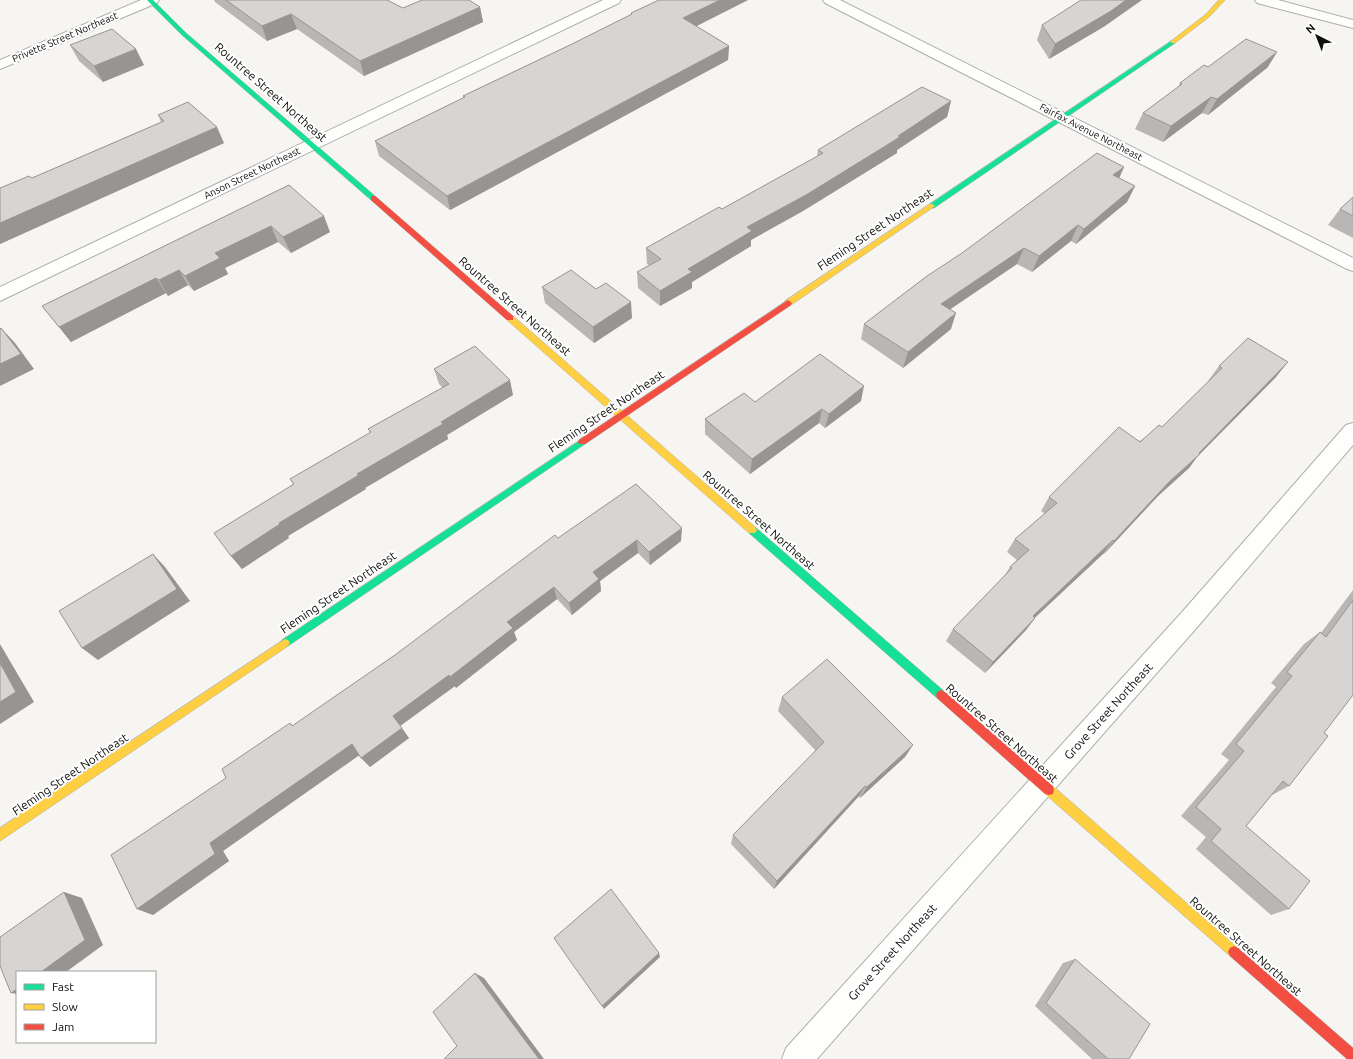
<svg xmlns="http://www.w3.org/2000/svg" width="1353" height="1059" font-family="Ubuntu,sans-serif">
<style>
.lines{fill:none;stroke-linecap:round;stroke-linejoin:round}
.street-casing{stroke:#adadab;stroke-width:2}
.fast-casing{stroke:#adadab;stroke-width:1}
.slow-casing{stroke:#adadab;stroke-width:1}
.jam-casing{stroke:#adadab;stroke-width:1}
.street{fill:#fefefd;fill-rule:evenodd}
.fast{fill:#16e098;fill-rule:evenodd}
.slow{fill:#ffcf43;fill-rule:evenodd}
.jam{fill:#f24e42;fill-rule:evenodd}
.wall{fill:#b8b7b5}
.shaded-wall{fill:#969594}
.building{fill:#d6d5d3;stroke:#969594}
.labels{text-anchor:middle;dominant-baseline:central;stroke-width:4;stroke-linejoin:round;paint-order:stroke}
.far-street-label{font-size:10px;fill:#0f0f0d;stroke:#fff}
.street-label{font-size:12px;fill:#0f0f0d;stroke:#fff}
</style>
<rect width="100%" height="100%" fill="#f6f5f2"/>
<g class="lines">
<g class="street-casing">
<path id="street" d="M141,0h18l-2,3 -157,66v-9z
M603,0h18l-2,3 -619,298v-14z
M823,0h17l513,258v13l-6,-2 -522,-266z
M1255,0h23l75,20v8l-96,-25z
M1353,423v22l-154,180 -382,434h-35l4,-11 397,-437 163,-186z"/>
</g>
<g class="fast-casing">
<path id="fast" d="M147,0h6l33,33 189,163v4h-4l-189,-165z
M1173,40l3,2 -1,1 -241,165h-4v-4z
M582,439l4,3 -1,2 -297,202 -3,1 -3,-1 -2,-3 2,-3z
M752,526l3,1 190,165 1,3 -1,3 -4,2 -4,-2 -188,-165 -2,-3 2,-3z"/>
</g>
<g class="slow-casing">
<path id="slow" d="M1219,0h6l-16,17 -34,26h-4v-2l34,-26z
M930,204h2l3,2 -144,99h-6v-4z
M510,315l3,1 242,211 2,3 -2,3h-6l-242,-213 -1,-2z
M285,639l3,1 2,3 -2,3 -288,195v-13z
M1049,785l4,1 185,162 2,4 -2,4 -4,2 -4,-2 -185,-162 -1,-4 1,-4z"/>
</g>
<g class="jam-casing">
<path id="jam" d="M371,196h4l138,120v4h-6l-136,-120z
M788,300l4,3 -1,2 -206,139h-6l-1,-2 1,-2z
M941,690l4,2 108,94 1,4 -1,4 -4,1 -4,-1 -108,-96 -1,-3 1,-3z
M1234,946l4,2 115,100v11h-6l-117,-103 -2,-4 2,-4z"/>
</g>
<use href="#street" class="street"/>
<use href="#fast" class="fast"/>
<use href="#slow" class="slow"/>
<use href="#jam" class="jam"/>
</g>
<path class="wall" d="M214,0h173l16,8 77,-1 3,15 -119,54 -67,-47 -30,12 -52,-39z
M659,0h89l-52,26 33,20 -1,14 -278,150 -71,-54 -4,-15 89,-43 -1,-2 109,-52 59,-29v-2z
M1042,25l63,1 -56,33 -12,-19z
M70,45l74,20 -41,17 -24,-21z
M1208,67h60l-60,48 -6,-2 -39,29 -28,-13 8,-16 35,-26 2,-4z
M951,101l-4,16 -50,33v3l-94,58 -52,29v6l-59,36v6l-32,18 -22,-18 -1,-16 12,-7 -2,-1 -1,-16 76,-39 95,-52 1,-7z
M158,115l66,28 -224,101v-56l32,-10 129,-56z
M1124,167l-5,11 16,8 -8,16 -51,42 -5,-3 -39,31 -15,-8 -67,45 1,20 -48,39 -42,-29 3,-15z
M289,185l41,47 -39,21 -13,-11 -53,26 3,6 -34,17 -6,-6 -20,11 -2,-3 -95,49 -29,-36z
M1353,197v41l-25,-13 12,-16z
M542,287l90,31 -38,25 -49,-40z
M1219,366l57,11 -79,80 -8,11 -31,28 -54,58h-1l-68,63v1l-9,12 -41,43 -39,-32 7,-12 50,-51 7,-11 7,-7 -10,-8 8,-13 30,-25 -4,-3 8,-14 113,-70 46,-45v-1z
M434,369l79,26 -66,40 1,4 -83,49 1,1 -78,47 1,2 -47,31 -11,-13 62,-72 -3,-5 80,-46 -2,-4 75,-41 -4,-4z
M861,401l-36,27 -6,-5 -69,51 -45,-40v-15l50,-17z
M558,538l123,3 -31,24 -12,-12 -38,28 1,10 -29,24 -15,-16 -43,33 3,8 -61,48 -1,-2 -55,40 9,12 -39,29 -11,-12 -136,96 6,10 -76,54 -16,-6 89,-131 64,-55 3,3 102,-71z
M1353,590v105l-29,38 -35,53 -17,9 -26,31 43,83 -18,6 -75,-66 10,-12 -25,-21 48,-56 -8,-6 55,-67 -5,-4 33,-39 16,-12 1,1z
M782,697l123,60 -45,41 -1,-2 -85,93 -43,-45 2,-9 83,-84 -38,-40z
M1075,959l54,100h-37l-57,-53 28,-43z"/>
<path class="shaded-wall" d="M720,0h28l-65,33v-15z
M1126,0h16l-37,26 -56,33 6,-15z
M480,7l3,15 -119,54 -4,-15z
M291,14l6,15 -30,12 -5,-15z
M729,46l-1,14 -278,150 -3,-14z
M136,49l8,16 -41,17 -9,-16z
M1277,52l-9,15 -60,48 9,-16z
M1211,97l-9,16 -39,29 8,-16z
M951,101l-4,16 -50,33v3l-94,58 -52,29v6l-59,36v6l-32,18v-15l28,-22 59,-42 151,-91z
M217,127l7,16 -224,101v-21z
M1124,167l-7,16 -4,-8z
M1135,186l-8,16 -51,42 8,-15z
M324,216l6,16 -39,21 -8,-16z
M1078,225l-7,16 -39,31 7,-16z
M271,226l7,16 -53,26 3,6 -34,17 -9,-15 30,-23z
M1024,248l-7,16 -81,55 5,-15z
M179,270l9,15 -20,11 -9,-16z
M156,278l10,15 -95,49 -12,-15z
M631,302l1,16 -38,25 -1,-16z
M956,313l-5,16 -48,39 5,-16z
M1,328l14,15 19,26 -34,17v-22z
M1288,362l-12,15 -79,80 -8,11 -31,28 -54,58 10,-13 55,-59 30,-29z
M510,380l3,15 -66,40 1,4 -83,49 1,1 -78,47 1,2 -47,31 -11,-13 48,-33 162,-101z
M864,386l-3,15 -36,27 4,-14z
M822,409l-3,14 -69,51 2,-15z
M682,528l-1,13 -31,24 -1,-13z
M637,540l1,13 -38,28 1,10 -29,24 -3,-12 24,-31z
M1113,540l-10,14 -79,74 9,-12z
M153,554l12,13 25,34 -92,59 -16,-12z
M554,587l3,12 -43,33 3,8 -61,48 -6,-11 57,-55z
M1035,618l-9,12 -41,43 8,-11z
M0,644l34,58 -34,22z
M449,675l6,11 -55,40 -7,-10z
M402,728l7,10 -39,29 -9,-9z
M352,744l9,10 -138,97 6,10 -76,54 -16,-6 73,-66z
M913,745l-8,12 -45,41 7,-11z
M865,786l-6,10 -85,93 3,-8z
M64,892l18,6 21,47 -37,27h-25z
M659,953l1,4 -56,52 -2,-3z
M475,973l9,5 60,81h-5z
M17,989v5l-6,-1z"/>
<path class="building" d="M226,0h161l16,8 19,-8h47l11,7 -120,54 -69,-47 -29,12z
M659,0h61l-37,18 46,28 -282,150 -72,-55 90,-44 -2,-1 109,-52 60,-30 -1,-1z
M1081,0h45l-15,11 -56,33 -13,-19z
M112,29l24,20 -42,17 -24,-21z
M1246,39l31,13 -60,47 -6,-2 -40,29 -28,-13 39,-29 -2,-1 24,-18 4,2z
M922,87l29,14 -53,35 2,1 -94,58 -59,32 5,4 -64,38 4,3 -32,19 -23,-19 24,-13 -15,-11 73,-41 3,2 101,-56 -5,-3z
M188,102l29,25 -217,96v-35l29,-12 3,2 132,-57 -6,-6z
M1097,153l27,14 -11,8 22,11 -51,43 -6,-4 -39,31 -15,-8 -83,56 15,9 -48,39 -44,-28 63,-48 35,-23z
M289,185l35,31 -41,21 -12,-11 -56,27 5,5 -35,18 -6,-6 -20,10 -3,-2 -97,49 -17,-21z
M1353,197v19l-13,-7z
M571,270l25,19 10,-6 25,19 -38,25 -51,-40z
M1,328l20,26 -21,10v-35z
M1248,338l40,24 -89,91 1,1 -31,28 -55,59 -1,-1 -80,76 2,2 -42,44 -40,-33 59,-61 -2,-1 19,-17 -14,-11 42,-36 -8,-6 70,-70 21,15 19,-17 3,2 60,-59 -3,-2z
M475,346l35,34 -69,42 2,2 -86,50 2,1 -80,48 1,1 -49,32 -17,-23 80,-49 -4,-5 81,-47 -3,-3 81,-45 -15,-15z
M820,354l44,32 -35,28 -7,-5 -70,50 -47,-40 39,-26 11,9z
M636,484l46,44 -33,24 -12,-12 -44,32 6,7 -30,24 -15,-16 -47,35 6,6 -63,49 -1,-2 -56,41 9,12 -41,30 -9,-14 -142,99 5,11 -78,55 -26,-54 115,-77 -4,-9 68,-46 2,3 103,-71 160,-120 3,3z
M153,554l24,35 -95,59 -23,-37z
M1353,600v95l-29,38 4,3 -39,50 -6,-5 -37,45 64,55 -21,28 -78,-68 10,-12 -25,-22 48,-56 -8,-7 56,-68 -5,-4 33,-40 6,5z
M827,659l86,86 -46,42 -2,-1 -88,95 -44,-46 91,-93 -42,-45z
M0,663l16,29 -16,10z
M611,889l48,64 -57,53 -48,-68z
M64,892l21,48 -44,32h-24v17l-6,4 -11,-27v-29z
M1075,959l75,65 -21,35h-21l-62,-56z
M475,973l64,86h-95l13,-13 -24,-34z"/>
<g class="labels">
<g class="far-street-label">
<text transform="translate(65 37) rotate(-23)">Privette Street Northeast</text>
<text transform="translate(1091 132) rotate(27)">Fairfax Avenue Northeast</text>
<text transform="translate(252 173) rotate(-26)">Anson Street Northeast</text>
</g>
<g class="street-label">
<text transform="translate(271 92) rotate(41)">Rountree Street Northeast</text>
<text transform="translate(875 229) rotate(-34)">Fleming Street Northeast</text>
<text transform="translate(515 306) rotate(41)">Rountree Street Northeast</text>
<text transform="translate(606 411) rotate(-34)">Fleming Street Northeast</text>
<text transform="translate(759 520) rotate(41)">Rountree Street Northeast</text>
<text transform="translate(338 592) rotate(-34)">Fleming Street Northeast</text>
<text transform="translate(1108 711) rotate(-48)">Grove Street Northeast</text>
<text transform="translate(1002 733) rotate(41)">Rountree Street Northeast</text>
<text transform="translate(70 774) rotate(-34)">Fleming Street Northeast</text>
<text transform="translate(1246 946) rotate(41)">Rountree Street Northeast</text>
<text transform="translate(892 952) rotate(-48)">Grove Street Northeast</text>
</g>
</g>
<rect x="16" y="971" width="140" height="72" fill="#ffffff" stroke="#9f9f9e"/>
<rect x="24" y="984" width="20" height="6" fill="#16e098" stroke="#9f9f9e"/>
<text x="52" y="991" font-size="12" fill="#0f0f0d">Fast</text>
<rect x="24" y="1004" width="20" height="6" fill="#ffcf43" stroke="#9f9f9e"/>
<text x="52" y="1011" font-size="12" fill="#0f0f0d">Slow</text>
<rect x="24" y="1024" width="20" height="6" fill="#f24e42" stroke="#9f9f9e"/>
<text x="52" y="1031" font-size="12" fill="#0f0f0d">Jam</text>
<g transform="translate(1317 36) rotate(318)" stroke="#ffffff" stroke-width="3" paint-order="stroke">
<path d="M0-3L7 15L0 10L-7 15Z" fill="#0f0f0d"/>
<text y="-6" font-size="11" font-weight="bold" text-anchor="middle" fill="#0f0f0d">N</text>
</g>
</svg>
